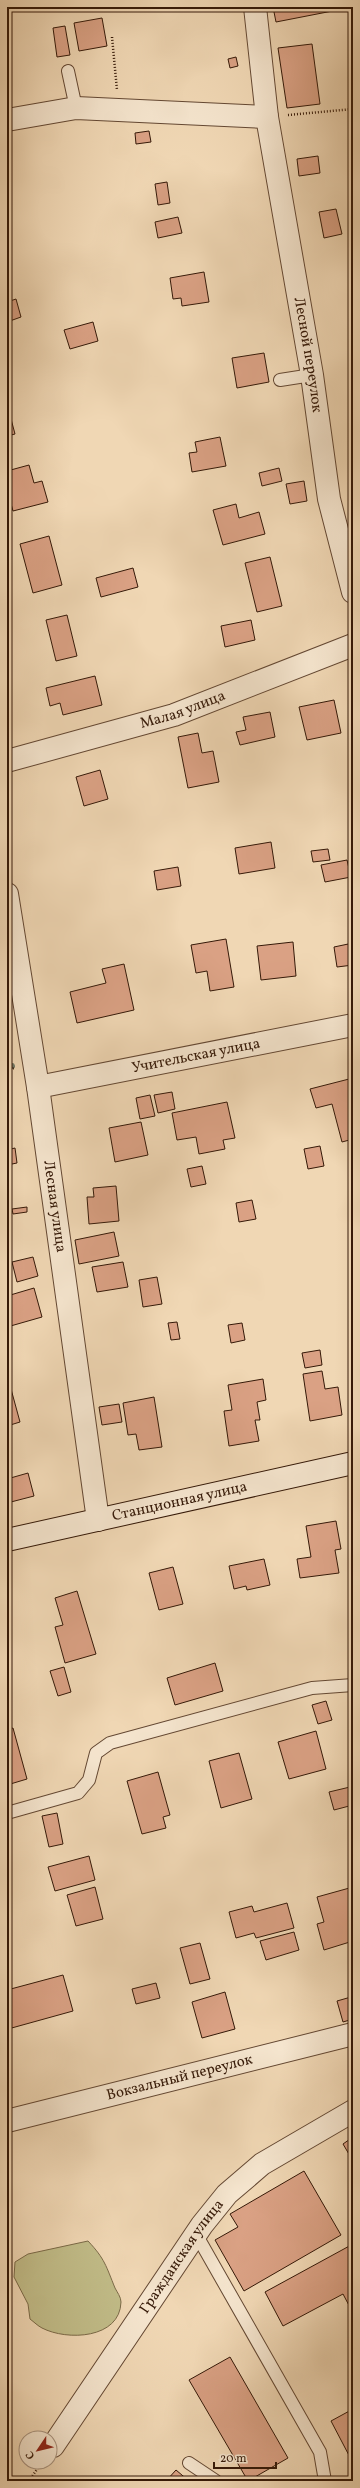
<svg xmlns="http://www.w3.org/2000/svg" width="360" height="2488" font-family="Vollkorn,serif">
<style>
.green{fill:#c1bc88;stroke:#7b6a48}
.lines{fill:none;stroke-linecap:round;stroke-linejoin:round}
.stream{stroke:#727a67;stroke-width:6}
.building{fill:#daa184;stroke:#351908}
.lane-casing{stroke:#644833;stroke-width:14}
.street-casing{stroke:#644833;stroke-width:24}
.secondary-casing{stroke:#351908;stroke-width:24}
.path{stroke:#351908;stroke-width:2.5;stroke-dasharray:1 2;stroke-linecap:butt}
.lane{stroke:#f5e5ce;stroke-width:12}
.street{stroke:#f5e5ce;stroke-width:22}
.secondary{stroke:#f5e5ce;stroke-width:22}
.labels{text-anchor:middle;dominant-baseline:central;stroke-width:4;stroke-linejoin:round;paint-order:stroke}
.street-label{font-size:15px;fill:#351908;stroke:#f5e5ce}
</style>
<rect width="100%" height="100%" fill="#f0d7b4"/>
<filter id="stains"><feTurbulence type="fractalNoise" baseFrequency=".005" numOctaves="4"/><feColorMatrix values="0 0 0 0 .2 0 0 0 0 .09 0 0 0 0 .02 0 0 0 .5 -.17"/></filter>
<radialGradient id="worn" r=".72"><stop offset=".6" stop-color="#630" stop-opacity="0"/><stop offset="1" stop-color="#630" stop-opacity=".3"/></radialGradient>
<path class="green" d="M88,2241c17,18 18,25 27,47 2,4 6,9 6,14 -1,37 -54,39 -79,26 -4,-2 -8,-6 -12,-9l-2,-15 -14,-27 1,-15 13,-8z"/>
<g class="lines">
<path class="stream" d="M7,1067l5,-1"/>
</g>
<path class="building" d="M210,7h21l-20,4z
M273,7h80l-77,15z
M102,18l5,28 -28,5 -5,-28z
M65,26l5,29 -13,2 -4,-29z
M312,44l8,60 -33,4 -9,-60z
M236,57l2,9 -8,2 -2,-9z
M149,131l2,11 -15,2 -1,-11z
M318,156l2,17 -21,3 -2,-17z
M167,182l3,21 -12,2 -3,-21z
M336,209l6,25 -18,4 -5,-26z
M178,217l4,16 -24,5 -3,-16z
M204,272l5,30 -27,4 -1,-8 -8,1 -3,-21z
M16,299l5,18 -14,5v-20z
M93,322l5,19 -28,8 -6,-19z
M264,353l5,29 -32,6 -5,-30z
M7,404l8,30 -8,2z
M220,437l6,29 -34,6 -3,-19 8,-1 -2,-10z
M29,465l5,18 8,-2 6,21 -35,9 -6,-22v-18z
M279,468l3,13 -20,5 -3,-13z
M304,481l3,20 -17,3 -4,-20z
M236,504l3,14 20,-6 6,22 -42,11 -10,-35z
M49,536l13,49 -29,8 -13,-49z
M270,557l12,49 -25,6 -12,-49z
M133,568l5,19 -37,10 -5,-19z
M67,615l10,41 -21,5 -10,-41z
M251,620l4,20 -30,7 -4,-21z
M95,676l7,29 -39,10 -3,-12 -10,3 -4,-18z
M334,700l7,33 -34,7 -8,-33z
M270,712l5,25 -35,8 -4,-13 10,-2 -3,-13z
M198,733l4,20 11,-2 6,31 -31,6 -10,-51z
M100,770l8,29 -24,7 -8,-29z
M271,842l4,26 -36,6 -4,-26z
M328,849l2,11 -17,2 -2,-11z
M347,860l4,17 -26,5 -4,-17z
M178,867l3,19 -24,4 -3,-19z
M226,939l8,48 -24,4 -3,-20 -11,2 -5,-28z
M293,942l3,34 -35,4 -4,-34z
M353,943v22l-16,2 -3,-20z
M124,964l10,46 -57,13 -7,-31 36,-9 -4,-14z
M353,1078v61l-11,3 -10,-38 -16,4 -6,-19z
M172,1092l3,17 -17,4 -4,-18z
M150,1095l5,21 -15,3 -4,-21z
M227,1102l8,36 -12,2 2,9 -26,5 -3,-17 -19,3 -5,-27z
M141,1122l7,33 -33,7 -6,-34z
M320,1146l4,20 -16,3 -4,-20z
M15,1148l2,15 -10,2v-15z
M202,1166l4,18 -15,3 -4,-18z
M116,1186l3,35 -30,3 -2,-27h7l-1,-9z
M252,1200l4,19 -17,3 -3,-19z
M27,1207v5l-14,2 -1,-5z
M114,1232l5,24 -40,8 -4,-24z
M33,1257l5,19 -21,6 -5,-20z
M123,1262l5,25 -31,5 -5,-25z
M157,1277l5,27 -19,3 -4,-27z
M34,1288l8,29 -35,10v-31z
M177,1322l3,17 -9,1 -3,-17z
M242,1323l3,17 -14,3 -3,-18z
M320,1350l2,15 -17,3 -3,-15z
M322,1371l3,18 13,-2 4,28 -32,6 -7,-47z
M263,1379l3,21 -9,2 3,18h-5l4,21 -30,5 -5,-35 8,-1 -4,-25z
M11,1389l9,33 -13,4v-36z
M154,1397l8,50 -23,3 -3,-16 -8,1 -5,-32z
M119,1404l3,18 -20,3 -3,-18z
M28,1473l6,23 -27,7v-24z
M336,1521l5,28 -6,1 4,23 -39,5 -3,-19 14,-2 -5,-31z
M264,1559l6,26 -23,5 -1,-4 -12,3 -5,-23z
M173,1567l10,37 -24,6 -10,-37z
M77,1591l19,63 -31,9 -10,-36 8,-2 -8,-27z
M215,1663l8,28 -48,14 -8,-27z
M64,1667l7,25 -13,4 -8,-25z
M326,1701l6,19 -14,4 -6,-19z
M13,1728l14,51 -20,6v-55z
M316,1731l10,38 -37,10 -11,-37z
M239,1753l13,46 -31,9 -12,-47z
M158,1772l12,43 -7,2 3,11 -24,6 -15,-53z
M350,1787l3,18 -19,5 -5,-18z
M57,1813l6,31 -14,3 -7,-31z
M89,1856l6,24 -40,11 -7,-24z
M95,1887l8,32 -27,7 -9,-31z
M353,1887v54l-29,9 -7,-26 7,-2 -7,-25z
M287,1903l7,25 -38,10 -2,-5 -18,5 -7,-26 23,-6 2,6z
M294,1932l5,18 -33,10 -6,-19z
M200,1943l10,36 -20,5 -10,-36z
M63,1975l10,36 -65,18 -1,-39z
M156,1983l4,15 -24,6 -4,-15z
M225,1992l10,37 -33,9 -10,-36z
M351,1997l2,22 -10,3 -6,-21z
M353,2137v24l-10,-17z
M304,2171l37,64 -97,56 -29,-51 23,-13 -8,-13z
M353,2244v69l-10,-19 -60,32 -18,-34z
M230,2357l58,101 -40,23 -59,-101z
M353,2409v54l-22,-42z
M176,2470l13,11h-23z"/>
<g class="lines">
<g class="lane-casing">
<path id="lane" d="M68,71l8,37
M280,380l32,-5
M7,1813l71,-20 11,-13 7,-27 14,-10 202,-55 41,-3
M196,2234l124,218 5,29
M189,2463l27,18"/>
</g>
<g class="street-casing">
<g id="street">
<path id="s1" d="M255,7l12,110 45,258 17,124 24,93"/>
<path d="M7,120l69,-12 191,9"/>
<path id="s2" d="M7,761l167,-46 179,-70"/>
<path id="s3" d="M7,894l31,193 60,433"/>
<path id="s4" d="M38,1087l315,-62"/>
<path id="s5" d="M7,2121l346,-87"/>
<path id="s6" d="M53,2446l149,-221 25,-31 35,-30 91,-53"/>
</g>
</g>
<g class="secondary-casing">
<g id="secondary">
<path id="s7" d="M7,1540l346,-77"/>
</g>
</g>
<path class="path" d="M112,37l5,53
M288,115l65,-6
M7,1070l7,-2
M29,2481l13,-19"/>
<use href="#lane" class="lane"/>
<use href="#street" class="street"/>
<use href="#secondary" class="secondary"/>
</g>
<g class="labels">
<g class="street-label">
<text stroke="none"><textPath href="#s1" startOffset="352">Лесной переулок</textPath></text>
<text stroke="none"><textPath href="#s2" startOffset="183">Малая улица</textPath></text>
<text stroke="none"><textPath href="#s4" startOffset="161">Учительская улица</textPath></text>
<text stroke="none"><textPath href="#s3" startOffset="316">Лесная улица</textPath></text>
<text stroke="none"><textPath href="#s7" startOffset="177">Станционная улица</textPath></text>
<text stroke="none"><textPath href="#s5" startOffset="178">Вокзальный переулок</textPath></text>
<text stroke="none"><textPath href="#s6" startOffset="229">Гражданская улица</textPath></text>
</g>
</g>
<rect width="360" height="2488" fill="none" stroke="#f0d7b4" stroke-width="24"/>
<rect x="8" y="8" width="344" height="2472" fill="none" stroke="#351908" stroke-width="2"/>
<rect x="12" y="12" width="336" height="2464" fill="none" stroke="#351908"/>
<g transform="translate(38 2450) rotate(235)"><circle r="19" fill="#f5e5ce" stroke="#a8937f"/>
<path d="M0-3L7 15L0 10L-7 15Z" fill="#8f2418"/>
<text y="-6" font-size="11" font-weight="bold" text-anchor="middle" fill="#351908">С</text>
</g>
<path d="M214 2462v6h62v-6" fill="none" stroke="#351908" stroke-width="2"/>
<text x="220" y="2462" font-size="12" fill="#351908" stroke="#f5e5ce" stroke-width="3" paint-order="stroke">20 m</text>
<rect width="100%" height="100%" filter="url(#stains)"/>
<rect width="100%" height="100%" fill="url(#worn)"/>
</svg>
